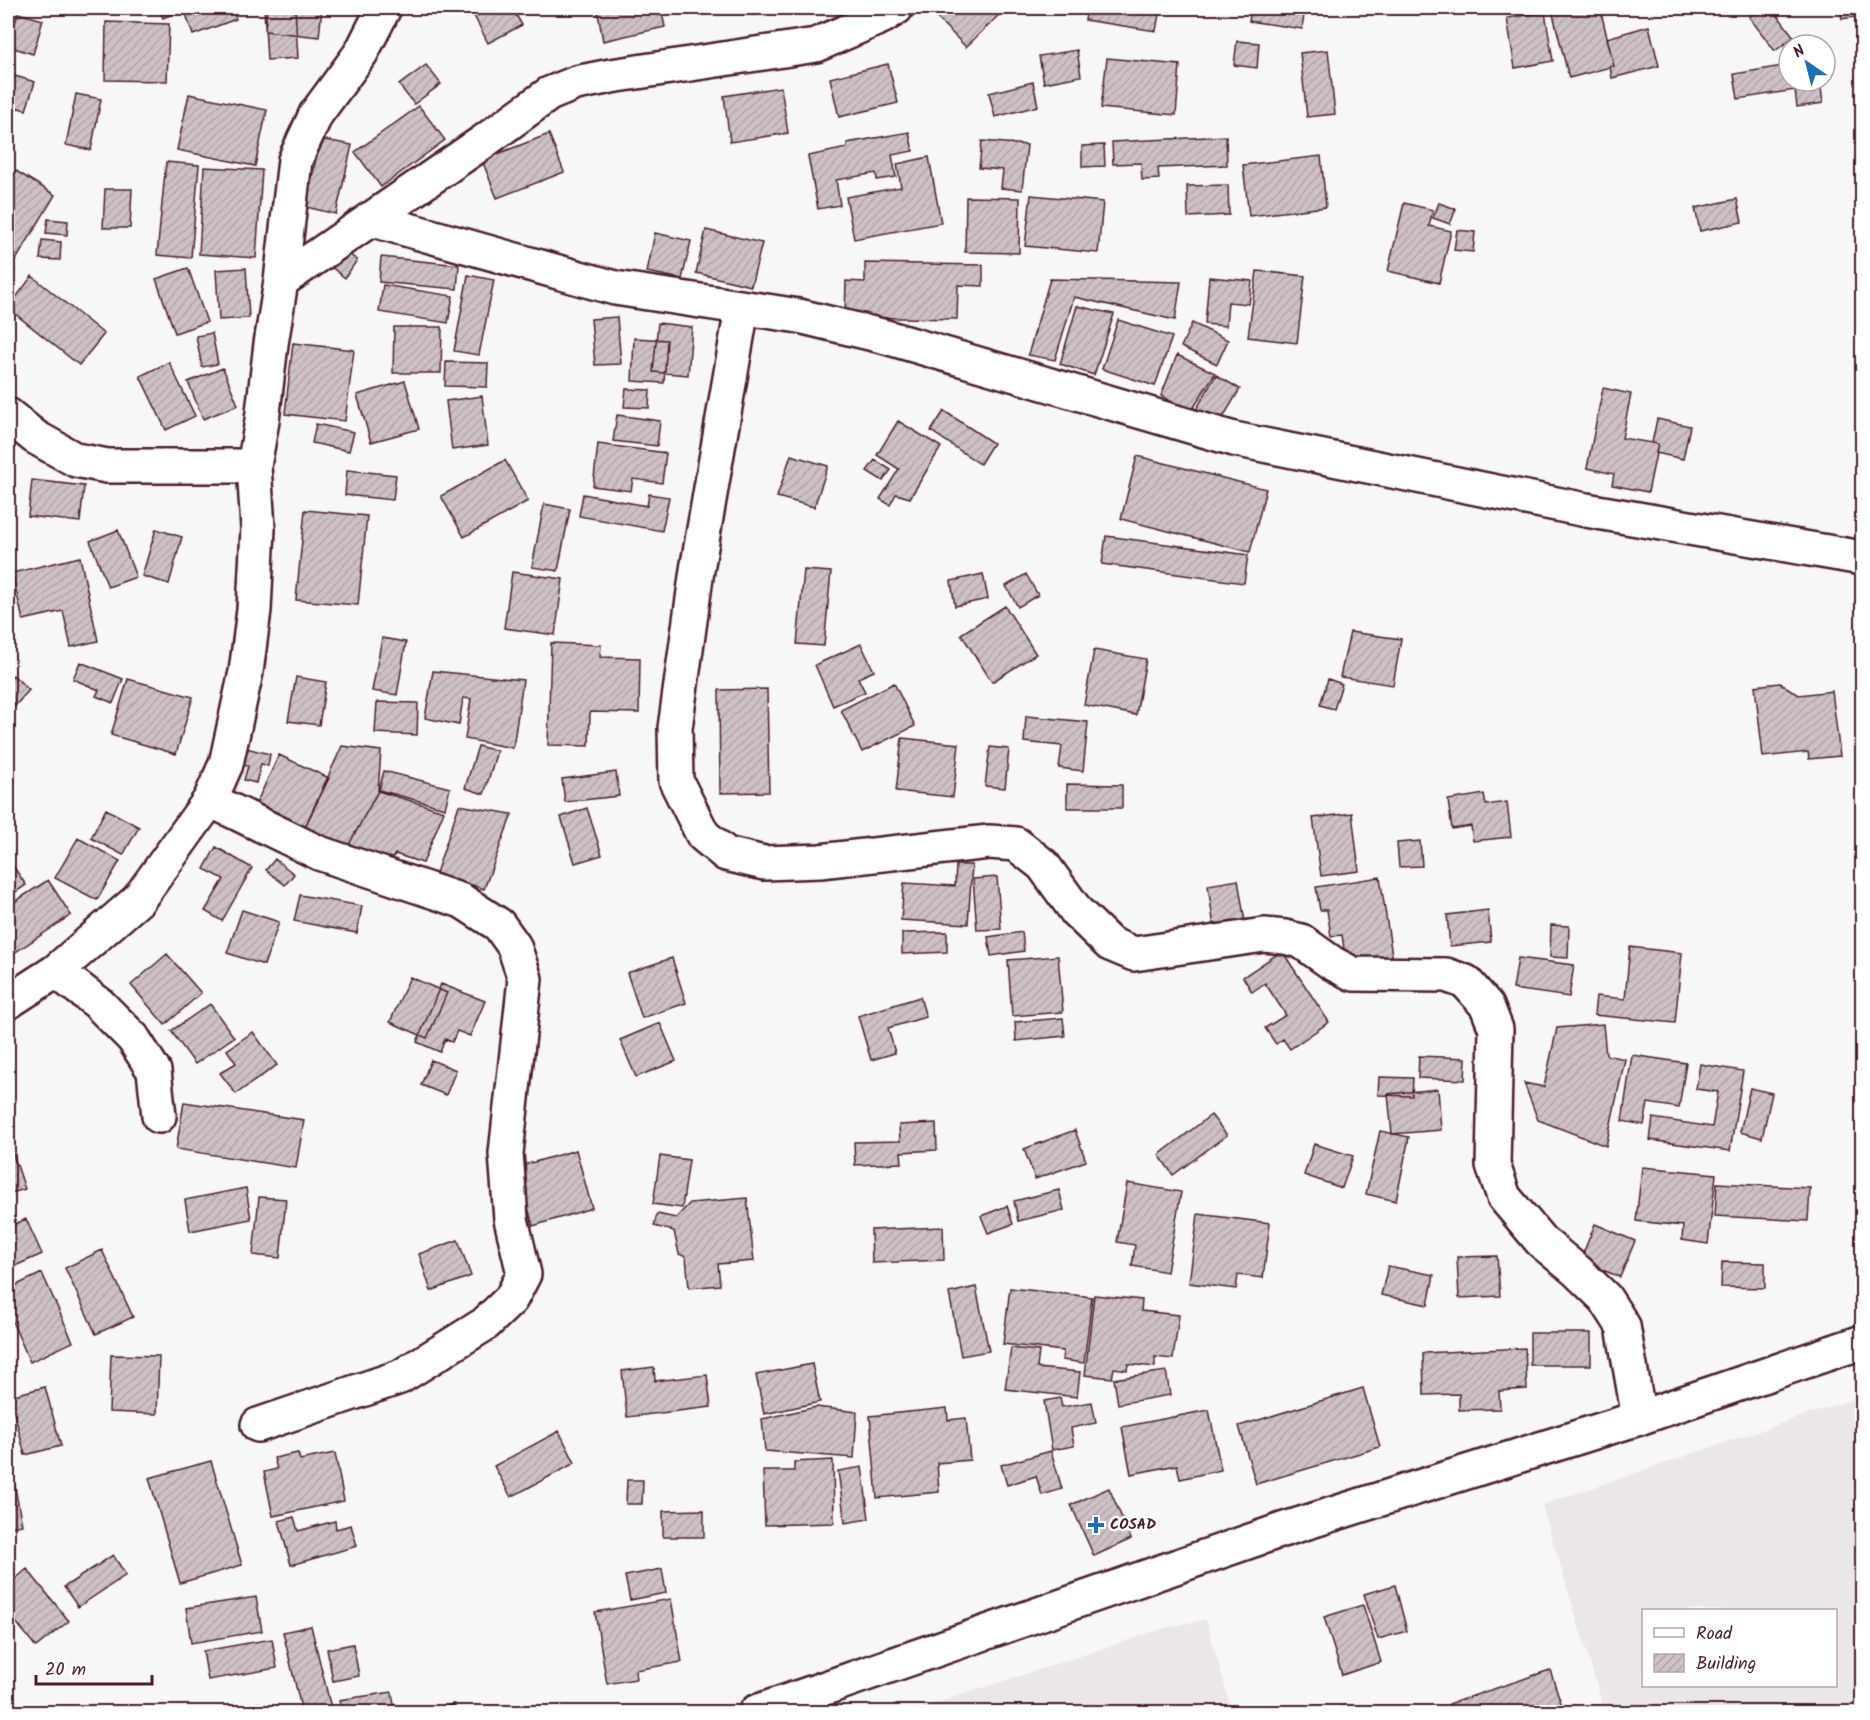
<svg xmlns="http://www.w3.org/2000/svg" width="1870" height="1720" font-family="Kalam,sans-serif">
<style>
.built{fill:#ebe6e8;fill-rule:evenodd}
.building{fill:url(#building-hatch);stroke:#4a1f2b;stroke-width:1.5}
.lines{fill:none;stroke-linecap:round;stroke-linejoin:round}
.minor-casing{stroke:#4a1f2b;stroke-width:38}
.tertiary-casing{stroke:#4a1f2b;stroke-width:38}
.minor{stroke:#fff;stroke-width:33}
.tertiary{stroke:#fff;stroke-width:33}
.poi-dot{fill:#1f6fb2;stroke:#fff;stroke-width:2}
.labels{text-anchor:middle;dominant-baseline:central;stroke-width:5;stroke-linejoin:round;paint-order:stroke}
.poi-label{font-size:15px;font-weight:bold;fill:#4a1f2b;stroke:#fff;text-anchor:start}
</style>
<defs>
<pattern id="building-hatch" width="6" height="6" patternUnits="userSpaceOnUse" patternTransform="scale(1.5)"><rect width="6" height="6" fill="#cdc1c4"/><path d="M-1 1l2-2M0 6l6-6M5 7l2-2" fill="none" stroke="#b2a5a9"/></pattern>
</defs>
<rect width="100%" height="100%" fill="#f8f6f7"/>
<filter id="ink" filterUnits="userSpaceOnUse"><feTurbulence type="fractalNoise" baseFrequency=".0167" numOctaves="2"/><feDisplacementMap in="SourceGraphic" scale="12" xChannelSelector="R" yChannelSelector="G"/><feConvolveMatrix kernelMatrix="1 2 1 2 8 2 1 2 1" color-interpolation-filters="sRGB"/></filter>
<g filter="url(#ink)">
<path class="built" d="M1862,1396v316h-257l-63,-207zM1644,1610h192v76h-192z
M1206,1619l26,93h-322l255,-84z"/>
<path class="building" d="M128,8h14l-12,5z
M158,8h23l1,2 -19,8z
M184,8h48l4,11 -43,16z
M267,8h55l-3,29 -54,-6z
M295,8l3,50 -31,2 -3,-51z
M470,8h42l10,17 -34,18z
M597,8h64l4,19 -62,14z
M703,8h55l-1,7 -54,-4z
M793,8h34l-33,5z
M941,8h62l2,1 -39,38 -32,-32z
M1087,8h73l-4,23 -71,-11z
M1251,8h54l-3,21 -53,-8z
M1560,8h40l14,58 -45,12 -17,-68z
M1761,8h11l22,29 -19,14 -26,-34z
M1840,8h22v19h-6l-1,-10 -13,2z
M1545,12l8,49 -38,7 -8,-50z
M18,13l25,7 -10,34 -25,-8z
M106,22l63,2 -2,57 -62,-1z
M1649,26l10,40 -47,12 -2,-11 4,-1 -7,-28z
M1237,41l22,2 -2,25 -23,-3z
M1077,50l4,26 -37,7 -5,-27z
M1328,50l7,64 -28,3 -7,-64z
M1107,58l73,7 -4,50 -75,-7z
M888,64l10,39 -59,14 -9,-39z
M426,65l15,19 -27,20 -15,-19z
M1789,65v16h31l3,22 -26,4 -2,-17 -57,9 -4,-25z
M15,76l20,6 -9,28 -18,-5z
M1033,82l5,24 -43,11 -6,-24z
M781,87l7,46 -58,9 -6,-46z
M76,94l25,5 -10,51 -25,-5z
M189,94l78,16 -12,56 -78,-16z
M419,106l26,34 -64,47 -26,-35z
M909,132l4,19 -21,4 4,22 -19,3 -1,-7 -40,7 4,25 -22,4 -10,-53 39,-8v-5z
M549,134l15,38 -67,26 -15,-38z
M1226,136l1,29 -69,3 1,11 -17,1 -1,-17 -28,1 -1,-22z
M320,139l32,6 -16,69 -30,-7z
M982,141l45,4 -5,45 -21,-2 2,-18 -24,-2z
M1104,145l1,21 -23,1v-21z
M1321,156l5,51 -77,9 -6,-51z
M929,157l12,66 -87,16 -8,-42 55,-10 -4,-23z
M166,162l33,3 -8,93 -34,-3z
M8,166l47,29 -39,65 -8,-5z
M204,167l58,3 -6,88 -57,-4z
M1228,185l1,30 -41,2 -1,-31z
M105,189h27l-2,39h-27z
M1031,195l72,7 -5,51 -73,-7z
M966,197l54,1 -1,55 -54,-1z
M1737,199l5,23 -42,9 -5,-23z
M1404,203l29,7 -4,16 22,5 -12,52 -51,-12z
M1439,203l17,6 -6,15 -17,-6z
M48,219l20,2 -1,14 -21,-2z
M706,230l56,13 -11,43 -55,-13z
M1457,230l18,2 -2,20 -19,-2z
M655,233l36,8 -9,38 -35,-7z
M42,240l19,2 -1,18 -20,-1z
M342,249l15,11 -12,18 -15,-12z
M381,257l78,8 -2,24 -78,-7z
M865,263l118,2v21l-25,-1 -1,34 -112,-2 1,-36 19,1z
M8,266l7,4 -7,12z
M188,268l19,54 -32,11 -19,-54z
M246,268l3,50 -30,2 -3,-50z
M1257,271l48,5 -8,67 -49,-6z
M468,275l26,5 -15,75 -25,-4z
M32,276l72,58 -25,31 -71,-57z
M1209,277l43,4 -3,23 -21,-2 -2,24 -21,-2z
M1050,279l131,3 -6,38 -101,-23 -19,63 -27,-5z
M383,285l70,11 -5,27 -69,-11z
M1077,306l37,8 -20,61 -34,-11z
M617,317l4,47 -26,1 -4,-46z
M1118,320l54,17 -17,49 -53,-17z
M658,323l34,4 -4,48 -35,-3z
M1192,323l36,17 -11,24 -36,-17z
M394,327h48l-1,46h-48z
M212,333l6,31 -16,3 -6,-31z
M634,338l33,2 -3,43 -32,-2z
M293,343l61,7 -9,71 -60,-7z
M1177,355l38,18 -24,39 -30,-16z
M169,362l26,54 -29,14 -26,-54z
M446,362l42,1 -1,24 -42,-1z
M223,368l15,37 -35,14 -15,-37z
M1216,375l24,14 -21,35 -23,-14z
M405,381l14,48 -48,13 -14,-47z
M1603,388l28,6 -9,44 36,6 -10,48 -36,-7 2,-11 -27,-6z
M626,389l24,1 -1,18 -25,-1z
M482,396l6,49 -36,5 -6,-49z
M944,411l49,32 -13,21 -49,-33z
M617,415l43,6 -3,25 -44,-5z
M1657,419l33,7 -7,33 -27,-6 2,-9 -6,-1z
M898,421l43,26 -31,51 -14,-4 -6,11 -10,-6 19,-30 -22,-14z
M316,424l38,8 -5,19 -37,-8z
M598,444l68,9 -4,30 -29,-4 -2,12 -38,-5z
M791,455l37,11 -14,41 -37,-10z
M1137,456l129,33 -16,63 -129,-33z
M505,460l23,41 -64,36 -23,-41z
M875,460l16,10 -8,11 -16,-10z
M347,470l49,5 -3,25 -48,-5z
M32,480l52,6 -4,36 -52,-6z
M583,494l64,12 2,-12 20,3 -7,34 -83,-15z
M544,504l26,5 -12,62 -26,-4z
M305,510l62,6 -9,89 -62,-5z
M156,529l26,8 -13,47 -27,-8z
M118,530l18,47 -28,10 -18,-46z
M1106,536l142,19 -4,28 -142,-19z
M80,557l18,84 -27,6 -8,-36 -40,9 -11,-47z
M804,570l27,2 -7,74 -27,-2z
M512,572l51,7 -8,56 -51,-7z
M983,574l5,25 -33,7 -4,-25z
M1026,574l12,21 -20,12 -12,-21z
M1005,606l31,48 -44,28 -31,-48z
M1350,632l51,7 -8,46 -53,-8z
M382,638l24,4 -9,53 -25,-4z
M551,643l50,2 -1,12 40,1 -1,55 -49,-1 -1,34 -41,-1z
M861,644l13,27 -16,7 7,14 -32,14 -18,-41z
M1094,650l52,9 -10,56 -52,-10z
M80,662l43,17 -10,24 -17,-7 3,-6 -26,-11z
M433,671l90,9 -10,68 -48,-9 6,-40 -8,-1 -4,27 -34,-7z
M13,675l16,15 -21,24v-33z
M296,677l30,5 -7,43 -31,-4z
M128,679l65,18 -17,57 -65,-19z
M1328,679l14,5 -8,25 -14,-4z
M894,683l21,43 -53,26 -21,-42z
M1780,683l19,12 33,-4 8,65 -31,3 -1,-7 -45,5 -8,-71z
M767,689l2,103 -49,1 -1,-103z
M377,702l41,1 -1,32 -42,-2z
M1026,716l62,6 -5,49 -24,-3 3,-22 -38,-4z
M902,738l57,6 -6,53 -57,-6z
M342,746l39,5 -3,40 -32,59 -43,-19z
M478,746l19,5 -13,43 -19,-6z
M242,747l28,7 -2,12 -7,-2 -5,19 -12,-3 4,-14 -10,-2z
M990,747l19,2 -4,39 -20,-2z
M279,755l50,23 -26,53 -49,-23z
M384,771l66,17 -5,20 -66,-18z
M616,772l3,24 -54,6 -3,-23z
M1067,784l55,1v23h-55z
M378,791l66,20 -21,52 -28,-9 -6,10 -43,-14z
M1484,794l2,11 21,-3 4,35 -38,4 -2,-15 -19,3 -4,-29z
M459,805l53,9 -28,75 -48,-16z
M587,808l15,47 -27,8 -14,-46z
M106,809l33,18 -16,28 -32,-17z
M1352,813l7,58 -38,5 -8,-58z
M78,838l42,23 -23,39 -42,-22z
M1420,841l2,25 -23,1 -2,-24z
M216,847l36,21 -30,53 -17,-10 19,-32 -20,-10z
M275,859l19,15 -9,11 -19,-15z
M956,865h16l-4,59 -67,-4 3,-37 51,3z
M13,866l13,19 -18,12v-28z
M997,877l4,52 -24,1 -4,-51z
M1380,877l13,85 -37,6 -2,-14 -9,2 -3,-21 -11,1 -4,-26h-7l-4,-23z
M48,880l23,35 -63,42v-51z
M1238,880l7,42 -31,5 -6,-42z
M300,895l62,11 -5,27 -63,-12z
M242,910l37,12 -15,43 -37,-12z
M1488,910l3,32 -41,4 -3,-31z
M1551,925l18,1 -1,32 -18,-1z
M947,932v20l-45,2v-21z
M1022,932l2,19 -33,5 -3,-19z
M1630,947l52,6 -7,70 -81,-8 2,-19 29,3z
M1282,951l47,71 -39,27 -7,-10 -7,5 -11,-16 21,-13 -21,-32 -13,9 -9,-15z
M167,954l34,39 -36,32 -34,-40z
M1058,956l5,56 -51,4 -4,-56z
M672,958l14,45 -44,15 -15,-45z
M1518,958l56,7 -5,32 -56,-8z
M410,977l37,16 -20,45 -37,-16z
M441,984l44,17 -15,35 -13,-5 -5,11 -7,-3 -5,13 -23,-10z
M920,997l6,20 -38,11 7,25 -24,7 -13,-44z
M210,1004l24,33 -39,27 -24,-33z
M1063,1018l2,18 -49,5 -1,-19z
M660,1023l16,38 -40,16 -16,-37z
M1603,1024l3,31 19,4 -19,87 -68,-26 -14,-37 20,4 13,-59z
M253,1032l24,33 -41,29 -16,-21 16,-10 -9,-13z
M1632,1055l54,8 -7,45 -31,-5 -4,22 -22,-4z
M1419,1056l47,2 -1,22 -47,-2z
M431,1060l25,10 -10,25 -25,-10z
M1700,1064l43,7 -13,80 -80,-11 3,-22 59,9 6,-35 -22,-3z
M1379,1077l34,1 -1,18 -34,-1z
M1750,1088l22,5 -10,45 -22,-6z
M1438,1089l3,41 -49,4 -4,-40z
M184,1102l120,18 -8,48 -120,-19z
M1211,1115l16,20 -54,40 -14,-20z
M936,1123l1,27 -36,2 1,11 -47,2 -1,-23 46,-1 -1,-16z
M1075,1130l11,31 -51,18 -11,-30z
M1380,1131l29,6 -13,64 -30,-7z
M8,1138l17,51 -17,5z
M1314,1144l39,12 -11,32 -38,-13z
M576,1150l16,58 -59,18 -16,-59z
M660,1156l29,4 -7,48 -29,-4z
M1642,1167l74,7 -8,70 -26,-4 1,-14 -47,-5z
M1127,1183l54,9 -14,80 -35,-6 3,-21 -18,-3z
M1717,1183l93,5 -2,33 -93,-5z
M246,1188l5,31 -61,12 -5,-31z
M1059,1190l5,20 -46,11 -4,-20z
M259,1197l27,2 -6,59 -27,-3z
M747,1198l7,63 -36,3 2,21 -31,3 -3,-31 -7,-3 -5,-23 -20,-5 3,-12 19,4 14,-15z
M1007,1206l6,18 -25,9 -7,-17z
M1198,1214l72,9 -7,55 -25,-3 -2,14 -47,-6z
M26,1219l16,35 -34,15v-42z
M1595,1224l40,17 -15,36 -40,-16z
M943,1227l1,33 -72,3 -1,-33z
M458,1240l13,36 -40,15 -12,-37z
M102,1250l31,67 -37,17 -31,-66z
M1497,1256l3,40 -41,2 -2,-41z
M1722,1262l43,1v25l-44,-1z
M1388,1266l46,9 -6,30 -47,-10z
M42,1273l31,69 -43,20 -22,-50v-23z
M976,1287l13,64 -28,5 -12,-63z
M1010,1288l82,9 -8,66 -22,-3 1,-9 -60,-7z
M1094,1295l48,5 -1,11 38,4 -6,44 -18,-2v10l-27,-3 -1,6 -13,-2 -2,10 -27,-3z
M1530,1333h61v32h-61z
M1011,1348l28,3 -2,17 43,4 -3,25 -72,-8z
M1525,1348l2,41 -28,2 1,18 -41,1v-16l-35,1 -1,-42z
M111,1355l48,1 -2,58 -48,-2z
M812,1364l8,38 -56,12 -8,-39z
M654,1367l1,14 52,-6 4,32 -84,10 -5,-46z
M1166,1371l4,24 -52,9 -4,-25z
M45,1387l16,59 -36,9 -15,-59z
M1363,1388l17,59 -124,37 -17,-58z
M1060,1398l2,9 30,-5 4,21 -25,5 3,18 -22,4 -8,-49z
M816,1407l41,5 -3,46 -89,-7 -3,-32z
M947,1408l1,12 18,-2 4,42 -33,3 2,29 -62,6 -7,-82z
M1209,1410l12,60 -41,9 -3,-14 -46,9 -9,-47z
M559,1431l16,32 -64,34 -17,-31z
M1051,1451l11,38 -20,6 -6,-19 -29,9 -6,-20z
M298,1453l2,7 35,-7 9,48 -71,15 -9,-44 13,-3 -3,-11z
M833,1460l1,63 -69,2 -2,-54h31v-9z
M211,1461l31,104 -62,18 -31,-105z
M862,1467l7,52 -24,4 -7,-52z
M8,1471h4l10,54 -14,3z
M627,1480h16l-1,24h-16z
M1109,1488l22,51 -37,17 -23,-51z
M704,1510v27h-41v-26z
M294,1517l4,14 37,-10 1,8 15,-4 6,21 -66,19 -12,-44z
M113,1555l13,20 -48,32 -14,-20z
M27,1569l42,52 -33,26 -28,-35v-27z
M662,1569l4,24 -36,7 -5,-24z
M1395,1585l12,46 -29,8 -14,-45z
M256,1597l6,34 -71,12 -5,-35z
M671,1599l11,63 -47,8 1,9 -29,5 -12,-72z
M1363,1605l18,57 -39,13 -18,-58z
M311,1626l21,86h-30l-19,-80z
M272,1639l5,29 -69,12 -5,-29z
M353,1644l6,32 -26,5 -6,-32z
M1550,1670l14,42h-112l-3,-8z
M392,1692l3,20h-54l-2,-12z
M258,1703l3,9h-17l-1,-4z
M454,1704l3,8h-28l-1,-1z
M1343,1706l2,6h-20z"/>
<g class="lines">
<g class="minor-casing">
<path id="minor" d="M370,219l245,69 184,28 87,21 348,102 352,71 276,48
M281,281l202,-139 66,-48 27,-11 35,-7 205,-31 67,-29 13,-8
M742,308l-45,262 -22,158 1,53 27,54 23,19 38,9 56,-2 169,-19 27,2 27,21 34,47 33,32 24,10 130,-19 21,2 16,4 31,22 21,11 93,1 20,7 21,24 9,23 -3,136 11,32 37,44 36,30 28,27 18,28 16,92
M8,415l27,22 41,23 31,6h147
M210,800l109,53 143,48 37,24 15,21 11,33 -19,174 5,66 13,55 -13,25 -26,25 -85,53 -142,48
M56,971l42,32 35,35 21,33 5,45
M8,1002l48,-31 82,-71 72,-100 16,-36 20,-92 8,-62 4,-82 -4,-62 8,-45 9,-77 10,-63 14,-121 21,-46 45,-61 23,-45"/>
</g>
<g class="tertiary-casing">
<path id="tertiary" d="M756,1712l526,-182 357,-112 223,-76"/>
</g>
<use href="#minor" class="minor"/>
<use href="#tertiary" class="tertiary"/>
</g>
</g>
<path class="poi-dot" d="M1093 1516h6v6h6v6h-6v6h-6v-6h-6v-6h6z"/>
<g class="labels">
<g class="poi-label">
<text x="1110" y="1525">COSAD</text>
</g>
</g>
<rect width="1870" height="1720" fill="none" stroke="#fff" stroke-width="30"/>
<rect x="15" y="15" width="1840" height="1690" fill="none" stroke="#4a1f2b" stroke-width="2" filter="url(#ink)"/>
<rect x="1642" y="1609" width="195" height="78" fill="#ffffff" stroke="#b7a5aa" stroke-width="1.5"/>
<rect x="1654" y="1628" width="30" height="9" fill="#ffffff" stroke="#b7a5aa" stroke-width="1.5"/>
<text x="1696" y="1639" font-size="18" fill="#4a1f2b">Road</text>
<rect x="1654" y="1654" width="30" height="18" fill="url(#building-hatch)" stroke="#b7a5aa" stroke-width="1.5"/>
<text x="1696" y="1669" font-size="18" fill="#4a1f2b">Building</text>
<g transform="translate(1807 63) rotate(325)"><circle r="28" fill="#ffffff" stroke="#b7a5aa" stroke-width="1.5"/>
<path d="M0-4.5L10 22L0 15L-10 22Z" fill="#1f6fb2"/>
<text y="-9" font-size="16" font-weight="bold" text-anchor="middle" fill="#4a1f2b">N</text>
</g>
<path d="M36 1675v9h116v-9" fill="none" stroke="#4a1f2b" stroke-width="3"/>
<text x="45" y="1675" font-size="18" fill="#4a1f2b" stroke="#ffffff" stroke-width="4.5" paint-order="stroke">20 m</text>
</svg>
